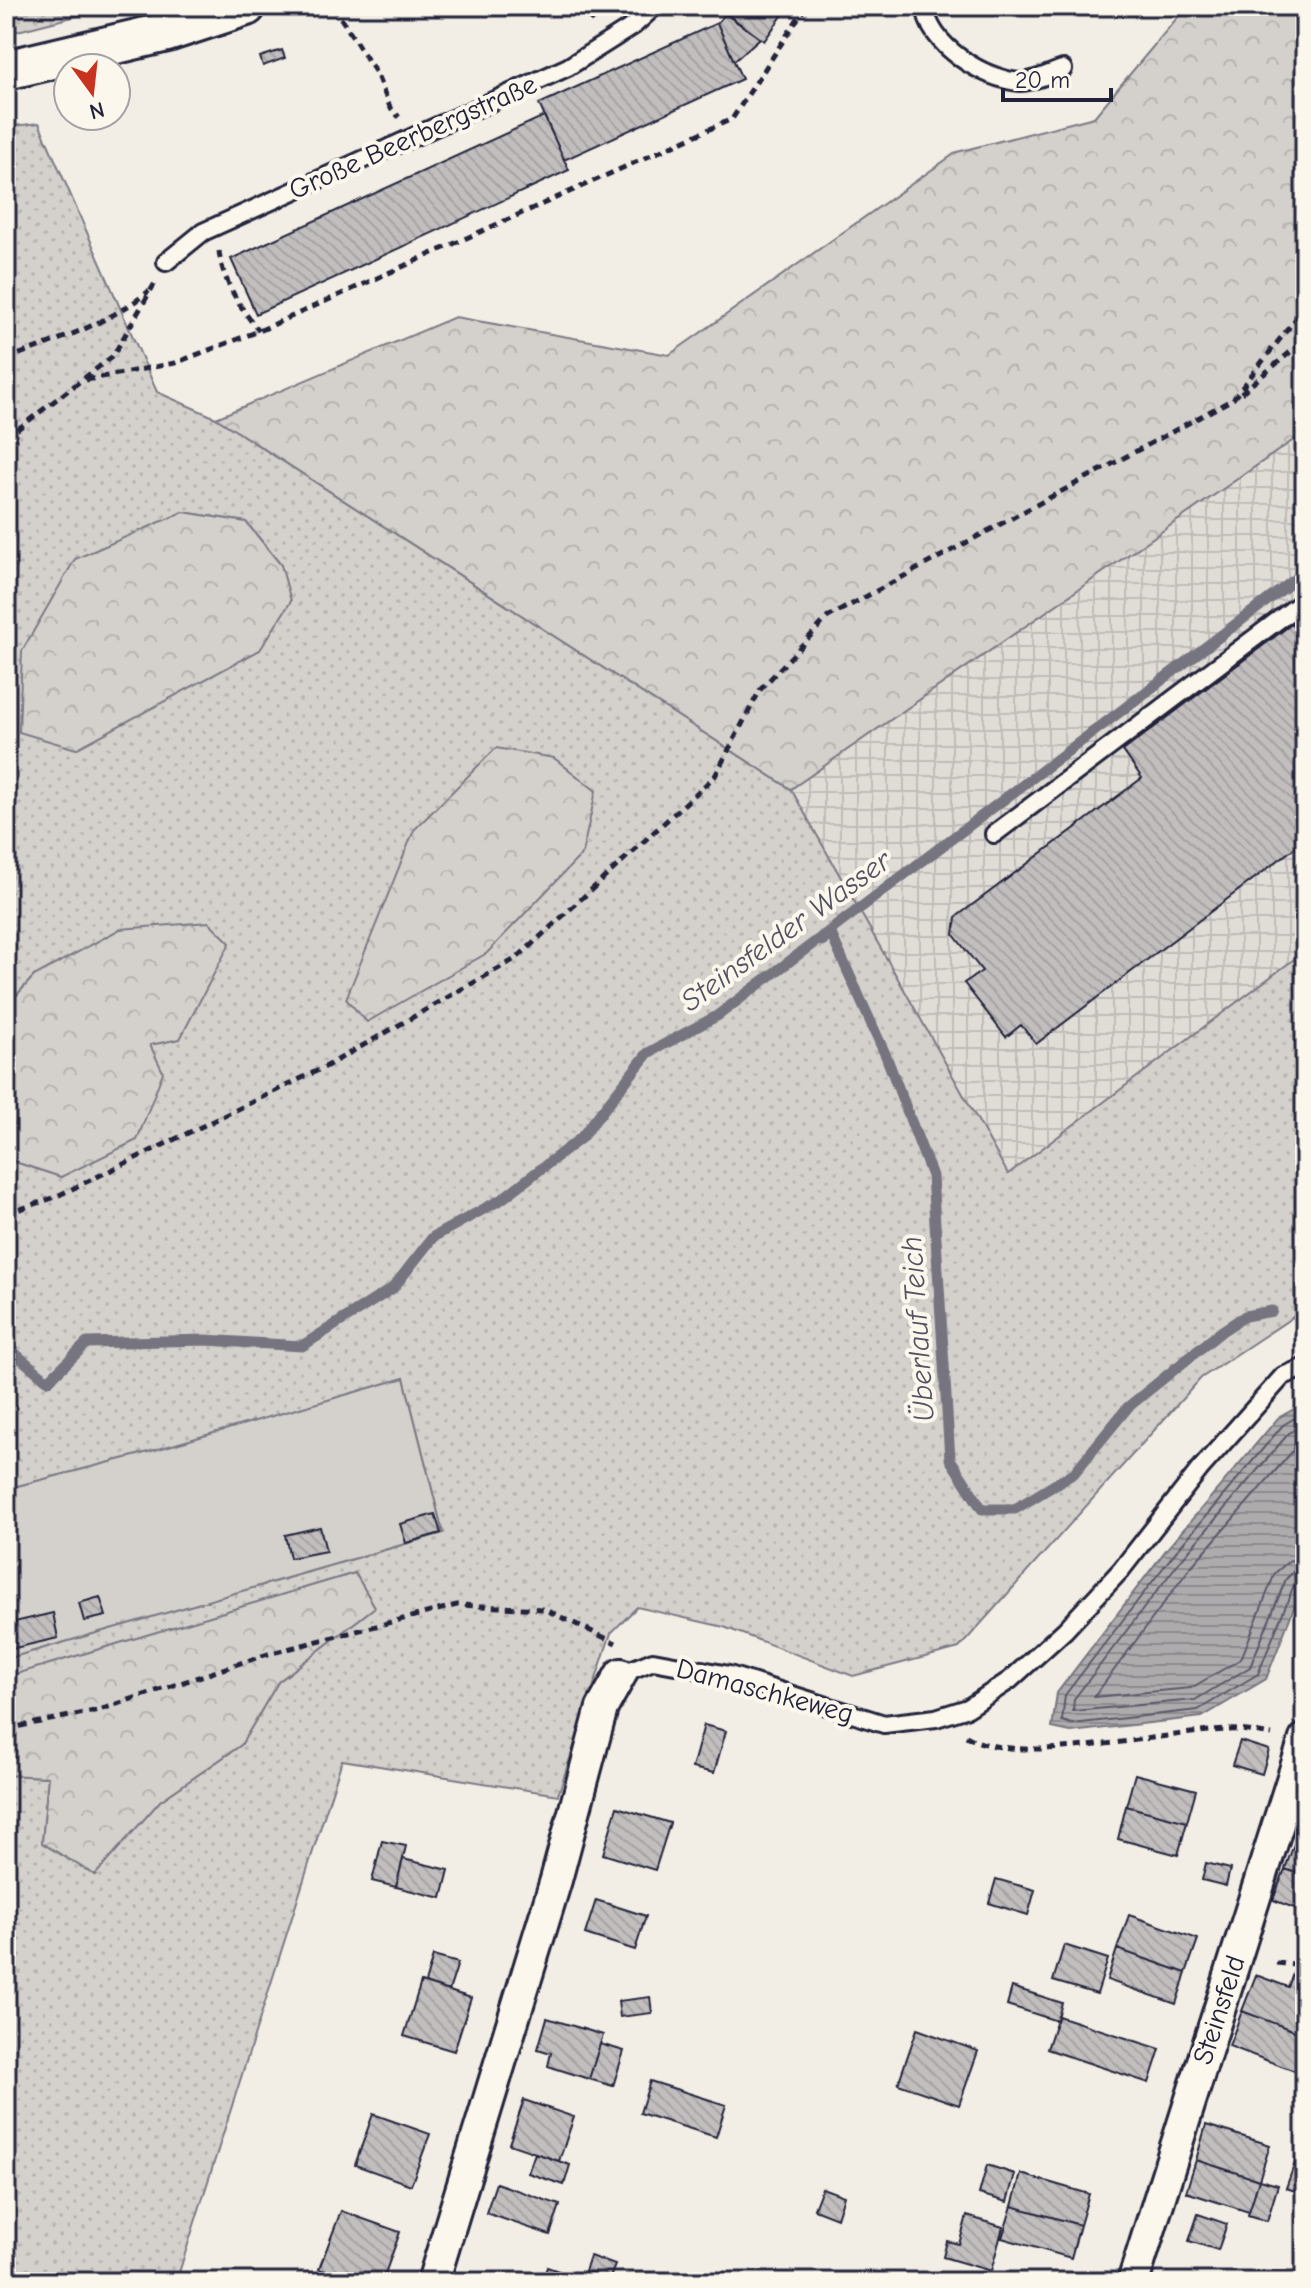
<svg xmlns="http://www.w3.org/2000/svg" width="1311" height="2288" font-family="'Comic Neue',sans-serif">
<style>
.built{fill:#e0dcd6}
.industrial{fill:url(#industrial-grid)}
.grass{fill:url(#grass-dots);stroke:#7b7a84;stroke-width:2;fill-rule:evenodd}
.forest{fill:url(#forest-crowns);stroke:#7b7a84;stroke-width:2}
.green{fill:#d4d1cc;stroke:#7b7a84;stroke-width:2}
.water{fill:url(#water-rules);stroke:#76747f;stroke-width:2}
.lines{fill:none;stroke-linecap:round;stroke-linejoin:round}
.shore{stroke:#5a5969;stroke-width:2}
.stream{stroke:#76747f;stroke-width:11}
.building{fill:url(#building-back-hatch);stroke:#22223b;stroke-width:2}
.service-casing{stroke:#22223b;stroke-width:22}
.minor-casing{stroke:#22223b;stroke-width:36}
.tertiary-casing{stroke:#22223b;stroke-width:44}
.path{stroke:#22223b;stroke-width:5;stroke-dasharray:8 6;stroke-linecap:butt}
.service{stroke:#fbf7ec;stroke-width:16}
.minor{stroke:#fbf7ec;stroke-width:30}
.tertiary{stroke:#fbf7ec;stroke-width:38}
.labels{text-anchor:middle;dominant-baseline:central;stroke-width:8;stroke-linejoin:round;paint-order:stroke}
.street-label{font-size:28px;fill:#22223b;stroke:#fbf7ec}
.water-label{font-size:30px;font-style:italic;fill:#535263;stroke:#fbf7ec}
</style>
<defs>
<pattern id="industrial-grid" width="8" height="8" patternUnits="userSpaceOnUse" patternTransform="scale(2)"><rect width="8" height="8" fill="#e0dcd6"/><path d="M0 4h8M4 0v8" fill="none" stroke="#c0bcb9"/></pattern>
<pattern id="grass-dots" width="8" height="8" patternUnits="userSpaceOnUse" patternTransform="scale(2)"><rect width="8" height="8" fill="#d4d1cc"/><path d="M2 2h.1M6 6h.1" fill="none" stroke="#b6b3b0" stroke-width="1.8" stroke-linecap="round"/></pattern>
<pattern id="forest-crowns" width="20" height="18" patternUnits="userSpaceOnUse" patternTransform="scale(2)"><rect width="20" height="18" fill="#d4d1cc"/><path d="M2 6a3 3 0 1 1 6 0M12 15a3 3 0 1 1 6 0" fill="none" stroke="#b6b3b0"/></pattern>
<pattern id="water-rules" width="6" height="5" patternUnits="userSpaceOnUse" patternTransform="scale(2)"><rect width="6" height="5" fill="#aeabad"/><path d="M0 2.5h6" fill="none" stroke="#8d8b8e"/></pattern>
<pattern id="building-back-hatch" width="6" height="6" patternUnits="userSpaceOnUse" patternTransform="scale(2)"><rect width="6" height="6" fill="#c2bebe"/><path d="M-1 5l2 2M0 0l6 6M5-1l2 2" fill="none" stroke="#a6a3a4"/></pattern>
</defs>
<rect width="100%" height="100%" fill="#f2eee5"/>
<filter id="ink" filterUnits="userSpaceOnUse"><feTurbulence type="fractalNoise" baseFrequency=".0125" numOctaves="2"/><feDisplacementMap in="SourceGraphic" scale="16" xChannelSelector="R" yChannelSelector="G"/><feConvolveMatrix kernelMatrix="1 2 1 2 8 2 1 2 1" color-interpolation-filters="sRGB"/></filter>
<g filter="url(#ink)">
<path class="built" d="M6,2261l60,21h-60z"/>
<path class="industrial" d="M1305,432v519l-297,223 -217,-385z"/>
<path class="grass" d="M6,6h110l-110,28z
M39,123l118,269 59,26 575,371 217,385 297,-223v358l-104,69 -242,270 -106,28 -129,-49 -87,-20 -26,26 -53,162 -216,-35 -166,522h-131l-39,-17v-490l42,2 -6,66 53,32 65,-74 81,-56 37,-63 97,-75 -20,-34 -349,104v-18l437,-126 -39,-155 -266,77 -132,34v-330l55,18 -27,-201 -28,31v-880zM183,512l63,10 35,43z"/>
<path class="forest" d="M1187,6h118v426l-514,357 -575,-371 239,-101 214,38 288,-203 137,-35z
M183,512l63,10 35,43 10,36 -31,49 -184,99 -57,-17 3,-81 53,-92z
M496,748l58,10 42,33 -14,63 -95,99 -120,69 -21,-23 68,-169z
M209,922l21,21 -50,96 -30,6 13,27 -26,68 -76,37 -55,-18v-152l28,-31 86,-47z
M355,1573l20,34 -97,75 -37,63 -81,56 -65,74 -53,-32 6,-66 -42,-2v-98z"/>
<path class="green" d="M404,1378l39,155 -437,126v-170l132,-34z"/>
<path class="water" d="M1305,1403v176l-39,100 -64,38 -131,15 -19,-4 5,-35 109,-143 112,-132z"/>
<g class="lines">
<path class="shore" d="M1305,1412l-22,13 -110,130 -108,140 -3,26 10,3 126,-14 60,-36 36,-89 11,-5
M1305,1424l-16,9 -109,128 -106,138 -1,12 122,-11 55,-33 36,-88 8,-8 11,-2
M1305,1437l-115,131 -96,129 97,-9 50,-29 34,-86 14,-12 16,-4"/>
<path class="stream" d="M822,941l9,-7 55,122 46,120 18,283 32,50h33l59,-36 54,-66 94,-76 23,-15 27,-5
M6,1346l42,35 39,-38 119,-3 96,6 91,-58 40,-51 69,-38 79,-61 67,-85 69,-37 588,-444"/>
</g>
<path class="building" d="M716,6h73l-25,35z
M725,14l35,24 -26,23 -17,-38z
M717,23l25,56 -178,81 -25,-56z
M282,50l3,8 -22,8 -3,-9z
M544,116l25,54 -313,144 -25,-55z
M1305,614v226l-269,204 -15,-19 -15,12 -42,-54 18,-12 -28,-36 2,-18 186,-139 -19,-27z
M435,1514l6,19 -35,10 -6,-19z
M320,1527l6,24 -36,7 -5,-23z
M100,1597l6,19 -22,5 -5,-18z
M53,1613l5,25 -52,12v-26z
M704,1725l22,6 -12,42 -22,-5z
M1240,1741l29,9 -7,24 -30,-9z
M1135,1774l61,16 -9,32 -61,-16z
M1126,1806l61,16 -9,33 -60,-16z
M617,1807l53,16 -15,47 -52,-16z
M1297,1836l8,3v37l-20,-7z
M382,1841l24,5 -10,41 -24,-6z
M403,1859l46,11 -7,28 -46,-11z
M1206,1863l24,6 -4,17 -24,-6z
M1285,1869l20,7v36l-32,-12z
M996,1879l39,11 -7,25 -39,-12z
M596,1900l50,16 -11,34 -50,-16z
M1129,1915l69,24 -12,34 -69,-24z
M1064,1945l44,14 -11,35 -44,-13z
M1117,1949l69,24 -10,31 -69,-24z
M433,1956l25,7 -9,28 -24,-8z
M1295,1968l10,4v49l-5,12 -58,-22 14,-36 32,12z
M421,1982l50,16 -17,53 -50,-15z
M1012,1987l50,16 -5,18 -50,-16z
M650,1997l2,16 -32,4 -2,-16z
M1242,2011l63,24v40l-76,-29z
M1058,2016l102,33 -11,34 -102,-34z
M547,2018l56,17 -14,44 -41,-13 3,-13 -13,-4z
M917,2029l61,22 -19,54 -61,-21z
M600,2044l24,7 -11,35 -24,-7z
M650,2081l76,24 -10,32 -76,-24z
M524,2100l50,17 -15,44 -50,-17z
M373,2114l57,20 -19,51 -56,-20z
M1206,2125l64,20 -11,35 -63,-20z
M535,2153l35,12 -6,20 -36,-12z
M1297,2157l8,3v34l-19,-6z
M1196,2160l63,20 -10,32 -63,-20z
M987,2165l28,9 -8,28 -28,-8z
M1021,2174l68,20 -9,31 -68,-19z
M1259,2180l19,5 -11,36 -19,-6z
M496,2183l64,22 -10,30 -64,-22z
M822,2188l22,8 -7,22 -23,-9z
M1012,2206l68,19 -9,33 -69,-20z
M341,2211l59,21 -18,50h-28l-35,-13z
M1198,2214l29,10 -9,26 -29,-9z
M967,2216l36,11 -12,44 -48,-14 4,-16 12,3z
M590,2256l25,9 -6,15 -24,-9z
M547,2267l43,15h-48z"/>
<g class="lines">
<g class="service-casing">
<path id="service" d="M926,6c-1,38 61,75 95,76 13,0 29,-9 42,-13
M166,262l37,-30 365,-165 65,-41 22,-20
M994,834l311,-234
M621,1674l32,-13 76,14 155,49 52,-6 32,-10 42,-28 55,-50 56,-60 79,-101 83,-93 22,-9"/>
</g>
<g class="minor-casing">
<path id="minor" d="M433,2282l123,-402 46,-172 19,-34
M1133,2282l172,-543"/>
</g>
<g class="tertiary-casing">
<path id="tertiary" d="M6,70l161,-38 79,-26"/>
</g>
<path class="path" d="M333,6l43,67 14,34 9,10
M583,6l10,16
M219,251c3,29 22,58 40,80
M6,359c49,-18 102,-35 143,-68
M86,380l89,-17 84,-32 473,-212 74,-113
M1241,393l64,-53
M6,438l107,-82 42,-73
M6,1214l47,-16 272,-131 192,-109 198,-182 45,-86 68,-73 405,-218 72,-92
M6,1729l93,-19 169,-56 189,-49 87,4 72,34
M966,1736c53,32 198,-5 263,-6 14,-1 29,3 43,5
M1276,1963l29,3"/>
<use href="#service" class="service"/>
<use href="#minor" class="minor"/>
<use href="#tertiary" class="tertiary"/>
</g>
</g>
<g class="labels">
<g class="street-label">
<text transform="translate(413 137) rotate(-24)">Große Beerbergstraße</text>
<text transform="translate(765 1691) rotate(15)">Damaschkeweg</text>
<text transform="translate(1219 2010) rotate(-72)">Steinsfeld</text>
</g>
<g class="water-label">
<text transform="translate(786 931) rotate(-36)">Steinsfelder Wasser</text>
<text transform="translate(918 1329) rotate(-94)">Überlauf Teich</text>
</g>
</g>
<rect width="1311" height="2288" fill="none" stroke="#fbf7ec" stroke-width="32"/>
<rect x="16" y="16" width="1279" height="2256" fill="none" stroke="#22223b" stroke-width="3" filter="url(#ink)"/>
<g transform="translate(92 92) rotate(165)"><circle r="38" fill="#fbf7ec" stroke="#a4a2a5" stroke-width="2"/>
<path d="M0-6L14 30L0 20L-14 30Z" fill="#c8321e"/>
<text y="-12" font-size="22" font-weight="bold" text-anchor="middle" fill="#22223b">N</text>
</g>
<path d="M1003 88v12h108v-12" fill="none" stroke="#22223b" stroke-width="4"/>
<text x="1015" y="88" font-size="24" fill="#22223b" stroke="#fbf7ec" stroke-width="6" paint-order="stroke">20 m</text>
</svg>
